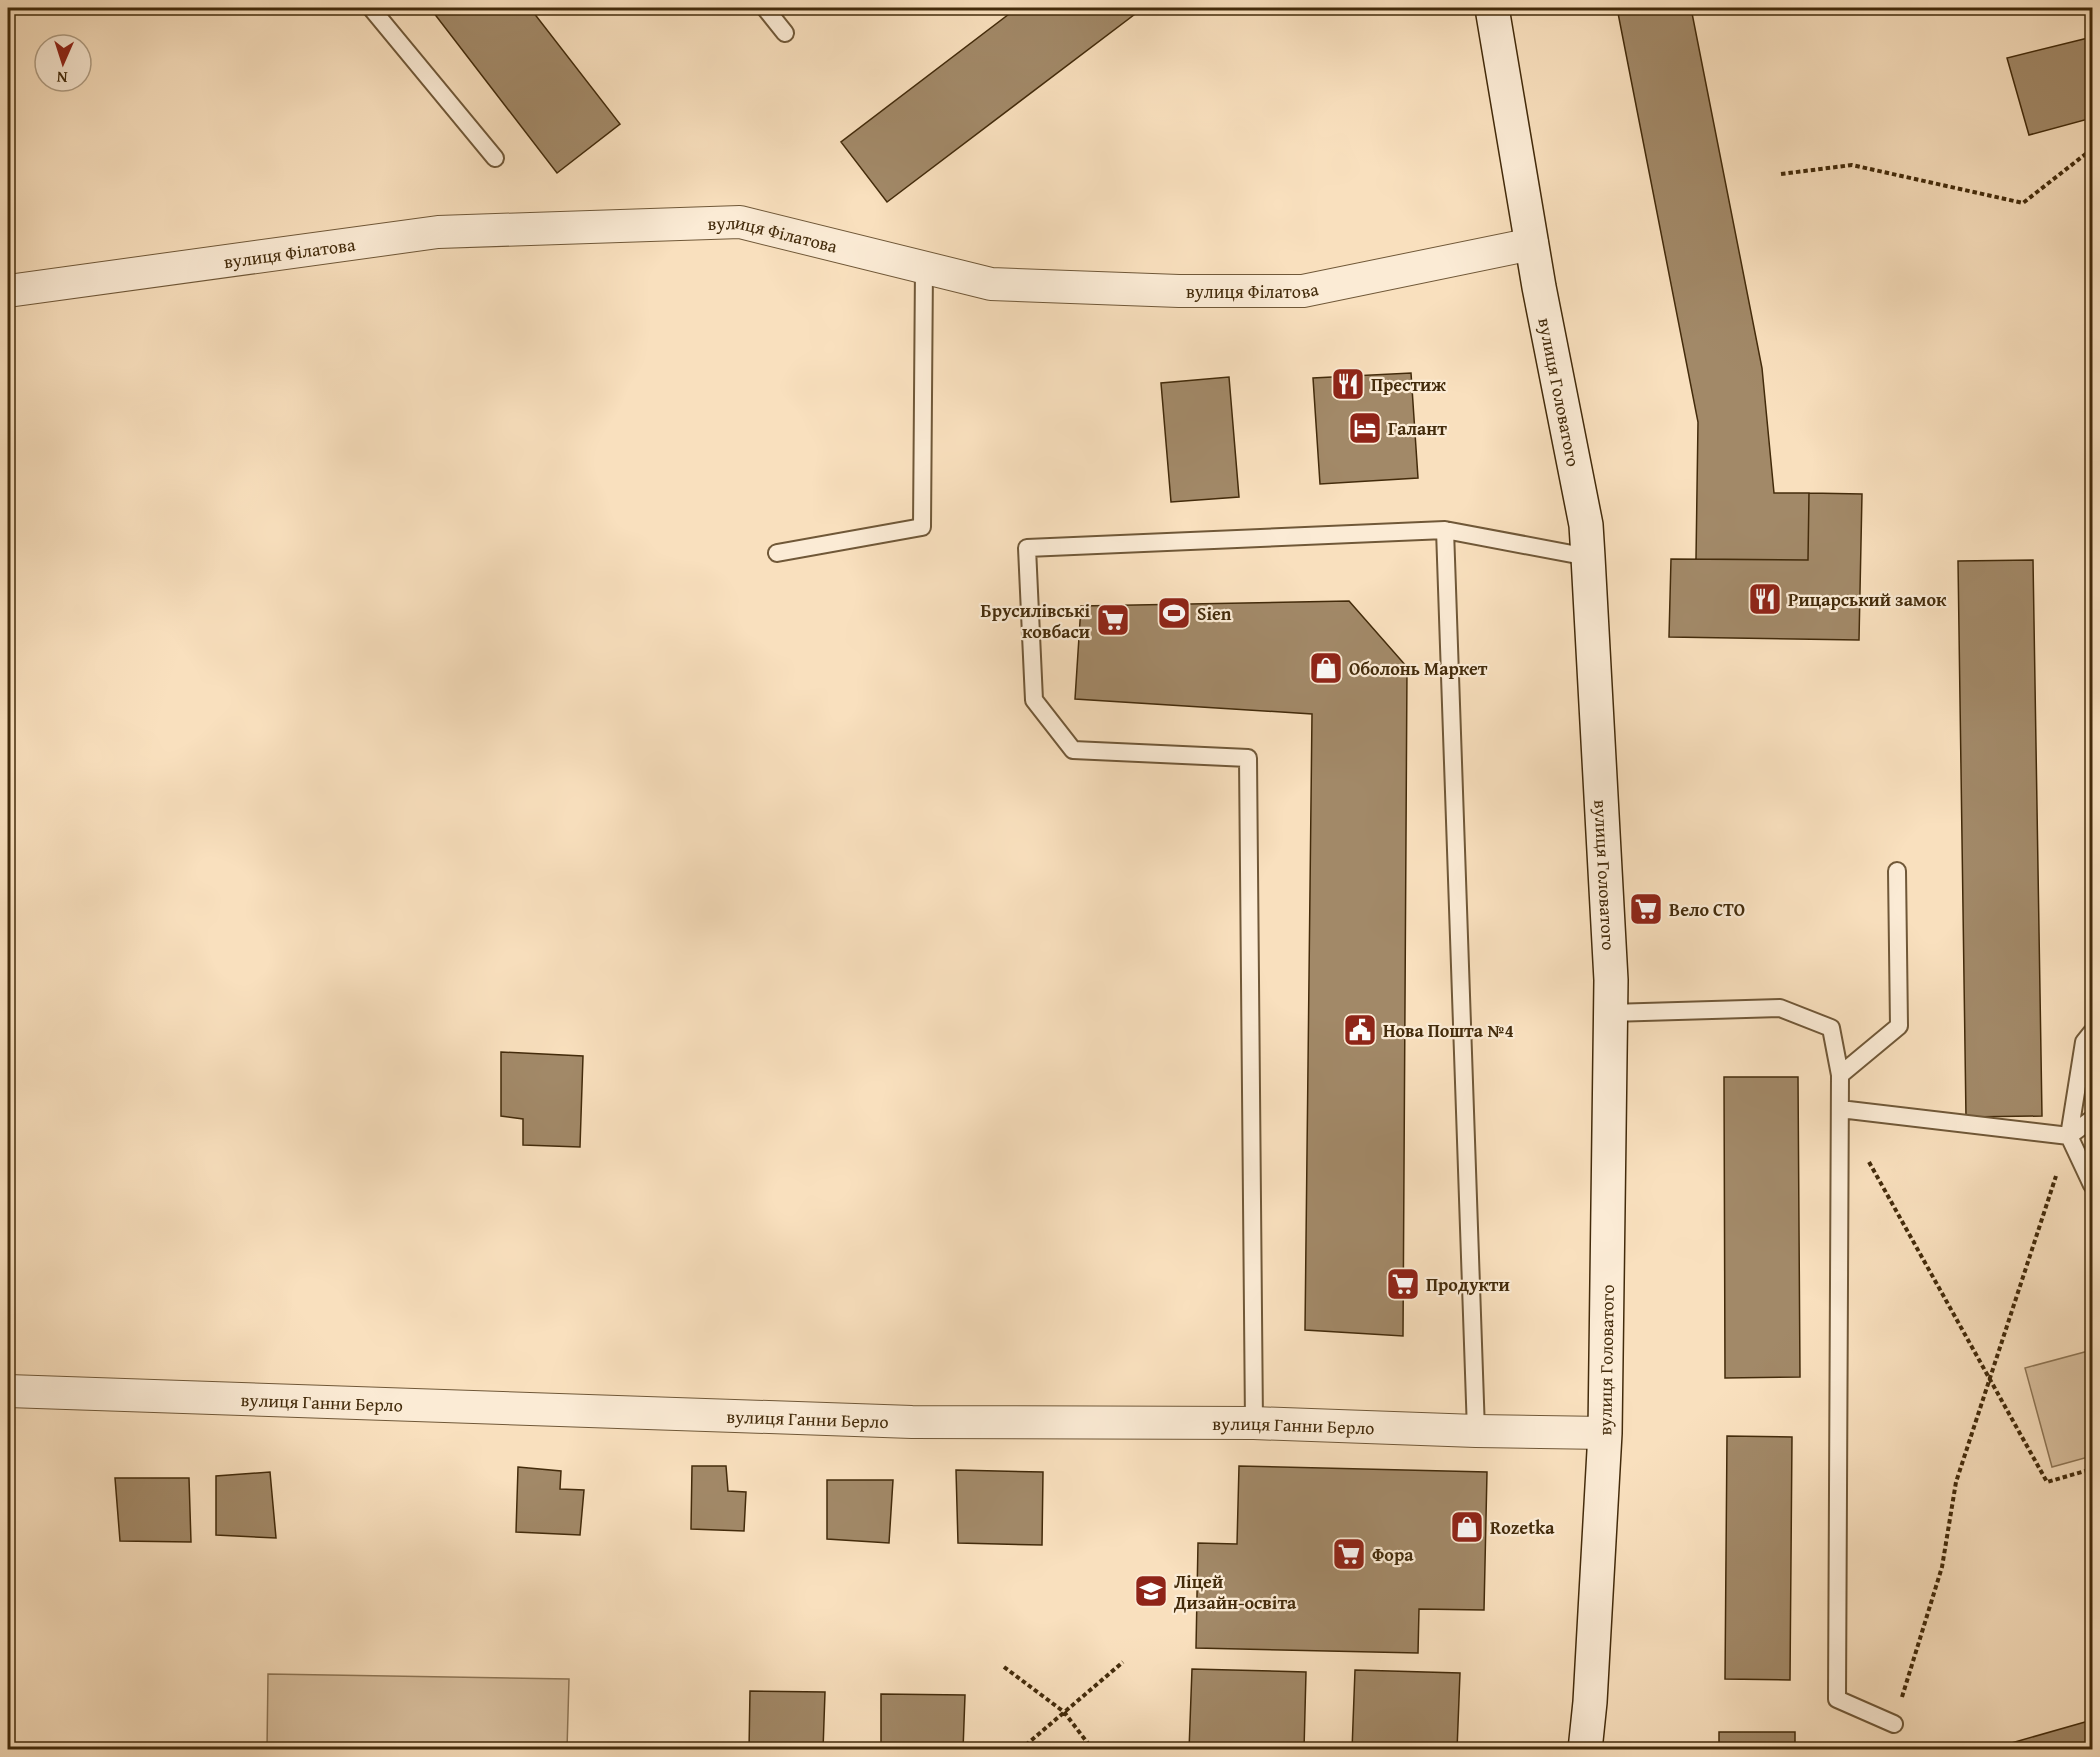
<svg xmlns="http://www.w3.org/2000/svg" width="2100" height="1757" font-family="'Gentium Book Plus',serif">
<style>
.green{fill:#dac1a0;stroke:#8e7656;stroke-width:1.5}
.building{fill:#a28968;stroke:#432b0b;stroke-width:1.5}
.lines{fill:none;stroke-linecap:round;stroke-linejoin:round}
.lane-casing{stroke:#705838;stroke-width:20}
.street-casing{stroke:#705838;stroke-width:34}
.secondary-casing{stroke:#432b0b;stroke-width:36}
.path{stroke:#432b0b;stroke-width:4;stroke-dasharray:4.5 3;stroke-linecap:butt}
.lane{stroke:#fbebd5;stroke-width:16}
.street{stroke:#fbebd5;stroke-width:32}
.secondary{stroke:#fbebd5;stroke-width:33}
.labels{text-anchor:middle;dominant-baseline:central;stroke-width:4.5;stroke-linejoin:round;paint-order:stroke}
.street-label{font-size:18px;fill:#432b0b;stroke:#fbebd5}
.poi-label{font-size:18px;font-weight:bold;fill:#432b0b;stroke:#fbebd5;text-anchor:start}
</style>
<rect width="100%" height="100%" fill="#f9e0be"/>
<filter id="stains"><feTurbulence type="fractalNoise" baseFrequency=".00333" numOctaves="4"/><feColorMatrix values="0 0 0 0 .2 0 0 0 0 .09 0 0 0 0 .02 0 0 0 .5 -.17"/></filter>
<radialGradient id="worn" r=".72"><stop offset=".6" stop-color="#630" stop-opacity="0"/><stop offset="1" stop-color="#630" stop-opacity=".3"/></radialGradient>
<path class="green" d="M2092,1350v106l-40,11 -27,-99z
M268,1674l301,5 -2,70h-300z"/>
<path class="building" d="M430,8h100l90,116 -63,49z
M1017,8h126l-256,194 -46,-60z
M1617,8h74l71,360 12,125h35l-1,67 -112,-1 2,-137z
M2092,37v81l-63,17 -22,-77z
M1411,373l7,105 -98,6 -7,-106z
M1229,377l10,120 -68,5 -10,-119z
M1809,493l53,1 -3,146 -190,-3 2,-78 137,1z
M2033,560l9,556 -76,1 -8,-556z
M1349,601l58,66 -4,669 -98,-6 7,-616 -237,-15 6,-93z
M501,1052l82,4 -3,91 -57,-2v-26l-22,-3z
M1724,1077h74l2,300 -75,1z
M1727,1436l65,1 -2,243 -65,-1z
M692,1466h34l2,25 18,1 -2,39 -53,-2z
M1239,1466l248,6 -3,138 -65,-1 -1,44 -222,-5 2,-105 39,1z
M518,1467l43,4 -1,18 24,1 -4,45 -64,-3z
M956,1470l87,2 -1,73 -84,-2z
M270,1472l6,66 -60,-3v-59z
M115,1478h74l2,64 -71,-1z
M827,1480h66l-4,63 -62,-4z
M1192,1669l114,3 -2,78h-115z
M1355,1670l105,3 -3,77h-105z
M750,1691l75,1 -2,58h-74z
M881,1694l84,1 -2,55h-82z
M2092,1720v30h-105z
M1719,1732h76v18h-76z"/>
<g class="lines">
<g class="lane-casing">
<path id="lane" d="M371,8l124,150
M765,8l20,25
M1445,530l143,27
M777,553l145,-26 2,-260
M1610,1013l170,-5 51,20 9,47
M1840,1109l229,27 15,-94 8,-10
M2092,1119l-23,17 23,49
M1254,1423l-6,-665 -175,-8 -39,-50 -7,-152 418,-18 31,901
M1894,1724l-57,-25 3,-624 59,-49 -2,-155"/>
</g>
<g class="street-casing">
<g id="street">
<path id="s1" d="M8,291l430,-59 302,-10 251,62 188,7h124l229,-47"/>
<path id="s2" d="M8,1391l904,31 342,1 222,8 129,2"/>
</g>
</g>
<g class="secondary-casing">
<g id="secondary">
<path id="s3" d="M1492,8l47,279 47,238 2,32 23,423 -6,453 -15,269 -5,48"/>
</g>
</g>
<path class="path" d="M1781,174l71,-9 171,38 69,-54
M1869,1162l178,320 45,-13
M1004,1667l60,45 29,38
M1902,1697l40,-130 14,-85 100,-306
M1020,1750l103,-88"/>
<use href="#lane" class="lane"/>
<use href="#street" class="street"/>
<use href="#secondary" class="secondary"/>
</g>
<defs>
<g id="restaurant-square" transform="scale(1.725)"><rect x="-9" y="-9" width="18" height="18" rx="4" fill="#8f2418" stroke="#fbebd5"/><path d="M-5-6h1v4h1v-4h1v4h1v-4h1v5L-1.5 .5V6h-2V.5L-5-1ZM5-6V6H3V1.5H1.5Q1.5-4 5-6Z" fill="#fff"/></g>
<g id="hotel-square" transform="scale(1.725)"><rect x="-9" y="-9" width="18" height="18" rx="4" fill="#8f2418" stroke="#fbebd5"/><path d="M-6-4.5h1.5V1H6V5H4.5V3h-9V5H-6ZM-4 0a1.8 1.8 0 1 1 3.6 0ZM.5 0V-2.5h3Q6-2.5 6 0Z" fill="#fff"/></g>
<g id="stadium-square" transform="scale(1.725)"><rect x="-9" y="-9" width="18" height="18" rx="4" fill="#8f2418" stroke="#fbebd5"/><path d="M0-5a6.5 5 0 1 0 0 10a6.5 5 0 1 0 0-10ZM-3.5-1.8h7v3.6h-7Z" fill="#fff"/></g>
<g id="supermarket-square" transform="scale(1.725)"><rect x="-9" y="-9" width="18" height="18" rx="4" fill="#8f2418" stroke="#fbebd5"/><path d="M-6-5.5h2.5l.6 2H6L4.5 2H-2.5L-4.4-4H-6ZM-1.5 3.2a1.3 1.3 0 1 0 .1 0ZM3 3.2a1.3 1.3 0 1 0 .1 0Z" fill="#fff"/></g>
<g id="shop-square" transform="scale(1.725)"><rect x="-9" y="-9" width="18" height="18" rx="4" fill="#8f2418" stroke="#fbebd5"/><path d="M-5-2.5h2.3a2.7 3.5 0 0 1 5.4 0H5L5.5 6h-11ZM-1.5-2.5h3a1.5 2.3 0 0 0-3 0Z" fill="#fff"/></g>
<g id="civic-square" transform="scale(1.725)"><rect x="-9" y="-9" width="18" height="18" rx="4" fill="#8f2418" stroke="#fbebd5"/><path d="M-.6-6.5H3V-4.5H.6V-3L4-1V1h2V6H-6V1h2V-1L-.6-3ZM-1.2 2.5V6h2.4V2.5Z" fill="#fff"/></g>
<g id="school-square" transform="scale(1.725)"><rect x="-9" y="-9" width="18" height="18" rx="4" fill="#8f2418" stroke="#fbebd5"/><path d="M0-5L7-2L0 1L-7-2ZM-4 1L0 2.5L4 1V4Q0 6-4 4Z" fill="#fff"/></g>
</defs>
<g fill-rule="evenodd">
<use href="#restaurant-square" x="1348" y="384"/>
<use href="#hotel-square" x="1365" y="428"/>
<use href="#restaurant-square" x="1765" y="599"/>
<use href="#stadium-square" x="1174" y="613"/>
<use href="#supermarket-square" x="1113" y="620"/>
<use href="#shop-square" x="1326" y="668"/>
<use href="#supermarket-square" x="1646" y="909"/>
<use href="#civic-square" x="1360" y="1030"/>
<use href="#supermarket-square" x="1403" y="1284"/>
<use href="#shop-square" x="1467" y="1527"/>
<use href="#supermarket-square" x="1349" y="1554"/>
<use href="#school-square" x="1151" y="1591"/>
</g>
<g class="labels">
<g class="street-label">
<text stroke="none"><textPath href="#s1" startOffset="770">вулиця Філатова</textPath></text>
<text stroke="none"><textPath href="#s1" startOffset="284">вулиця Філатова</textPath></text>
<text stroke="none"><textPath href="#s1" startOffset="1256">вулиця Філатова</textPath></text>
<text stroke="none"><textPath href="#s3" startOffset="390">вулиця Головатого</textPath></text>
<text stroke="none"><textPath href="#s3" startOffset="876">вулиця Головатого</textPath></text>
<text transform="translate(1606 1360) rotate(-89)">вулиця Головатого</text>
<text stroke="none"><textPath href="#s2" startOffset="314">вулиця Ганни Берло</textPath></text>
<text stroke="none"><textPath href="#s2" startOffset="800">вулиця Ганни Берло</textPath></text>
<text stroke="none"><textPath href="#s2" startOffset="1286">вулиця Ганни Берло</textPath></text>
</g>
<g class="poi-label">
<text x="1371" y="384">Престиж</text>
<text x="1388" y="428">Галант</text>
<text x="1788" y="599">Рицарський замок</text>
<text x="1090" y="610" text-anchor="end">Брусилівські<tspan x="1090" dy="21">ковбаси</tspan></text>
<text x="1197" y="613">Sien</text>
<text x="1349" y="668">Оболонь Маркет</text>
<text x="1669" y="909">Вело СТО</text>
<text x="1383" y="1030">Нова Пошта №4</text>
<text x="1426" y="1284">Продукти</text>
<text x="1490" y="1527">Rozetka</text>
<text x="1372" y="1554">Фора</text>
<text x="1174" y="1581">Ліцей<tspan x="1174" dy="21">Дизайн-освіта</tspan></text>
</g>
</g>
<rect width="2100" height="1757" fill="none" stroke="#f9e0be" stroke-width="30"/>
<rect x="9" y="9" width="2082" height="1739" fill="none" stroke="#432b0b" stroke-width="3"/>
<rect x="15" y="15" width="2070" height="1727" fill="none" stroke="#432b0b" stroke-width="1.5"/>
<g transform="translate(63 63) rotate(183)"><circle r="28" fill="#fbebd5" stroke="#b19e84" stroke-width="1.5"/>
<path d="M0-4.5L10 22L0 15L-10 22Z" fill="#8f2418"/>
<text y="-9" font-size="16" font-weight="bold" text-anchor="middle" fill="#432b0b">N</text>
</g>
<rect width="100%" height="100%" filter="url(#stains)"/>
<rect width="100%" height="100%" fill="url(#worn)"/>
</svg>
